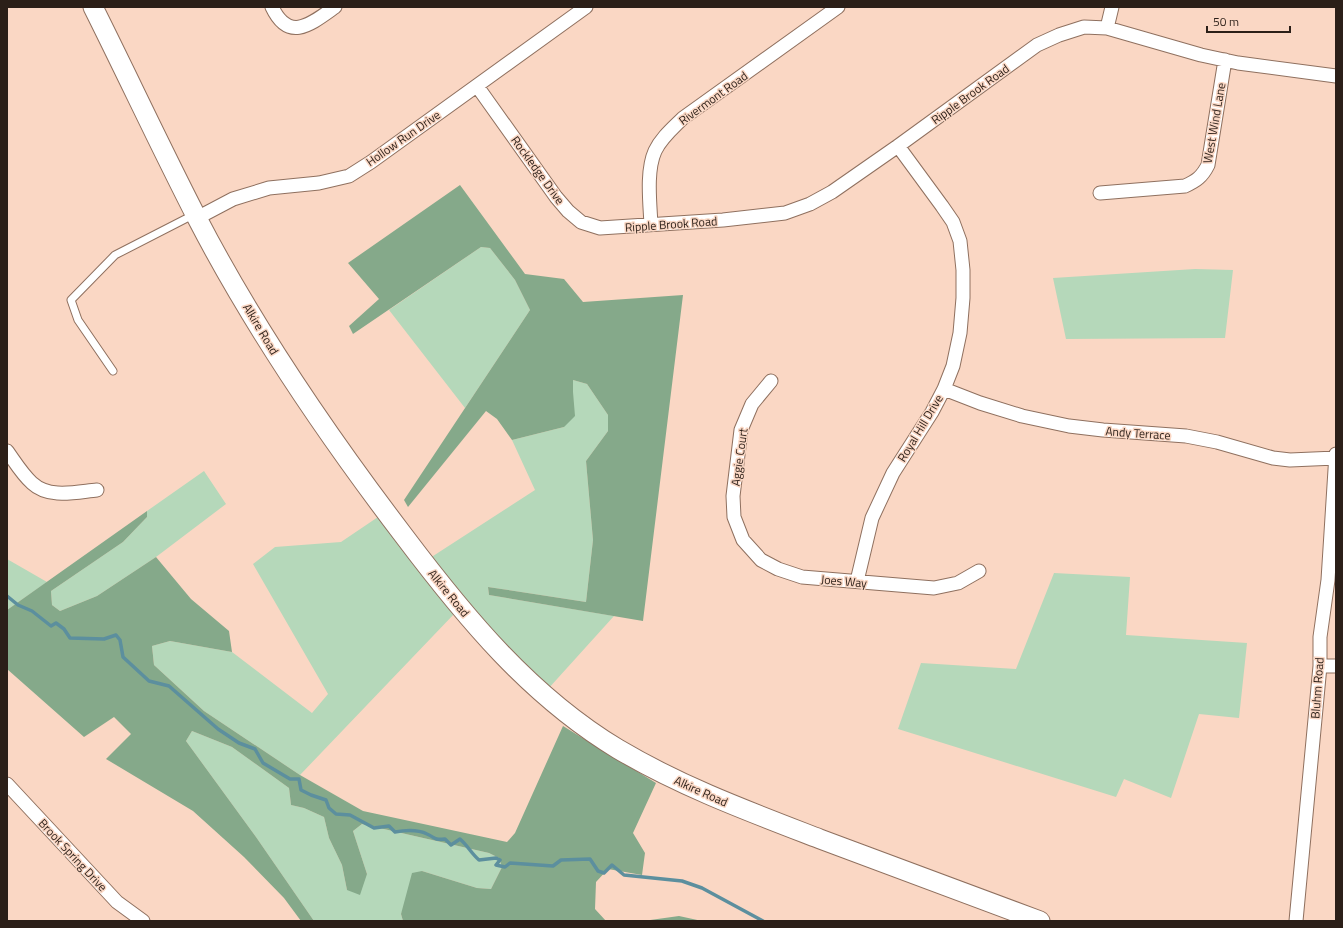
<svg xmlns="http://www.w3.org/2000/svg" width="1343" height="928" font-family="'Titillium Web',sans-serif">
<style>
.green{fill:#b5d8ba}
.forest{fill:#85a98a}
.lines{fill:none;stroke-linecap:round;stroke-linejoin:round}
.stream{stroke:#5c8f9e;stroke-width:3.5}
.lane-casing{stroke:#8f705f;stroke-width:9}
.street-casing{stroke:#8f705f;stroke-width:15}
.secondary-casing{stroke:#8f705f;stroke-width:21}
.lane{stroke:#fff;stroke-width:7}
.street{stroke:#fff;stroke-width:13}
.secondary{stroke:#fff;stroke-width:19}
.labels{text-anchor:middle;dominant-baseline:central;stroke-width:3;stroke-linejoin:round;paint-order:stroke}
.street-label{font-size:12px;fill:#2b1f18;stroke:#fad7c4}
</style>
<rect width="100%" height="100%" fill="#fad7c4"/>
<path class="green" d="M481,247l9,1 25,32 15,30 -65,98 -76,-98z
M1195,269l38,1 -8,68 -159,1 -13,-61z
M573,380l14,4 21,31v16l-22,30 7,79 -7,62 -98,-15 1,8 125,21 -66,73 -59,-57 -59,-74 105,-68 -23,-50 52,-13 9,-35z
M204,471l22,33 -70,53 -59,39 -37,15 -8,-6 -1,-14 72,-49 24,-25v-6z
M378,517l77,96 -155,162 -96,-64 -50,-46 -2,-19 18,-5 62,11 80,61 16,-19 -75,-130 22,-17 66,-5z
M7,559l40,23 -40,28z
M1054,573l76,4 -4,58 121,8 -8,75 -40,-4 -28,84 -47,-19 -8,18 -218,-68 23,-66 95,6z
M192,731l40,16 57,41 2,17 13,3 20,9 5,21 13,27 5,25 20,-16 -14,-43 9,-7 127,29 10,5 3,9 -11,22 -14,-1 -55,-17 -21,43 2,7h-89l-58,-84 -70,-96z"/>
<path class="forest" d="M460,185l65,89 39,5 19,23 100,-7 -40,326 -154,-26 -1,-8 98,15 7,-62 -7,-79 22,-30v-16l-21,-31 -14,-4v12l2,24 -11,11 -52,13 -15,-21 -11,-8 -78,96 -4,-7 126,-190 -15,-30 -25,-32 -9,-1 -128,87 -4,-8 30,-27 -31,-36z
M147,511v6l-24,25 -72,49 1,14 8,6 37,-15 59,-39 35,42 38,32 3,21 -62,-11 -18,5 2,19 50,46 96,64 63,36 144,31 8,-9 48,-107 93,57 -23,50 12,20 -3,22 -34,-6 -12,13 -1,27 11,12h-203l-2,-7 11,-41 10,-2 55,17 14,1 11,-22 -3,-9 -10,-5 -127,-29 -9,7 14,43 -7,21 -13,-5 -5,-25 -13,-27 -5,-21 -20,-9 -13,-3 -2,-17 -57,-41 -40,-16 -6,10 70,96 58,84h-13l-17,-23 -40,-41 -51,-46 -87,-52 25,-25 -17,-17 -30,20 -77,-68v-59z
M679,916l23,5h-59z"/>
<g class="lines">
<path class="stream" d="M7,596l11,9 14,6 19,15 5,-3 8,6 6,9 34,1 12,-4 4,5 3,17 26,24 20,5 49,43 21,14 16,6 8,14 27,16h9l2,11 10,5 15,5 3,8 7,6 14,1 24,13 15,-2 6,6c11,-2 22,-3 32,2 9,4 6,6 18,5l6,6 9,-6c8,7 11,14 19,21l17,-2 4,2 -4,5 9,2 5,-4 43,3 8,-6 29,-1 8,12 6,2 8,-8 12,10 58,6 20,7 61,33"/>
<g class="lane-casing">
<path id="lane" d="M113,371l-35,-51 -7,-20 44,-45 80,-41"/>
</g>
<g class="street-casing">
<path id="street" d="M272,7c17,36 39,17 63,0
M1107,28l5,-21
M477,86l79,111 12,14 13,11 19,6 123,-8 62,-7 25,-9 22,-12 66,-46 139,-101 22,-10 25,-8 23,1 94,27 37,8 98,13
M1100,193l85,-7c11,-5 17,-9 23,-21l17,-105
M197,218l36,-19 36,-11 50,-5 30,-7 22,-14 215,-155
M651,225c-1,-22 -5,-54 4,-74 6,-13 18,-23 28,-33l155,-111
M771,381l-19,23 -11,26 -8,66 1,21 9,23 18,20 17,9 24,8 132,11 24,-5 21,-12
M944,389l36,14 42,13 47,10 34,4 83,6 31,6 56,16 17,2 46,-2
M7,451c8,11 15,23 25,32 17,16 44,9 65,7
M857,581l15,-63 21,-45 39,-61 12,-23 9,-23 7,-33 3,-35v-28l-3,-29 -7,-19 -11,-16 -44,-60
M1320,666h16
M7,784l110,118 26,19
M1296,921l24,-255v-29l8,-57 8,-126"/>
</g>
<g class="secondary-casing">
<path id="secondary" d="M93,7c35,70 68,141 104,211 58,112 130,217 207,318 61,81 126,160 214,213 64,38 132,63 202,90 73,27 146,55 220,82"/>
</g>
<use href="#lane" class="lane"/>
<use href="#street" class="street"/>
<use href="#secondary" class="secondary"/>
</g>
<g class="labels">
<g class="street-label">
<text transform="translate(970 94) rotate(-36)">Ripple Brook Road</text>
<text transform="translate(713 98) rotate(-36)">Rivermont Road</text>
<text transform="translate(1214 123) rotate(-80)">West Wind Lane</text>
<text transform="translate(403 138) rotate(-35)">Hollow Run Drive</text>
<text transform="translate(538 170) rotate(54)">Rockledge Drive</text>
<text transform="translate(671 224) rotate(-4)">Ripple Brook Road</text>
<text transform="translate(261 329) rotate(59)">Alkire Road</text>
<text transform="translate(920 428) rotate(-59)">Royal Hill Drive</text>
<text transform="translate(1138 433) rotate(4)">Andy Terrace</text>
<text transform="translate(739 457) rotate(-82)">Aggie Court</text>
<text transform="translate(844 581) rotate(5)">Joes Way</text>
<text transform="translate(449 593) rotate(51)">Alkire Road</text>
<text transform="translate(1317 688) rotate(-86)">Bluhm Road</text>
<text transform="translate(701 791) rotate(24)">Alkire Road</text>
<text transform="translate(73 855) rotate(47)">Brook Spring Drive</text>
</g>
</g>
<rect width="1343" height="928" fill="none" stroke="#2b1f18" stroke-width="16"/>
<path d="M1207 26v6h83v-6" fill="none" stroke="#2b1f18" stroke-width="2"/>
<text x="1213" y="26" font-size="12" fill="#2b1f18" stroke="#fad7c4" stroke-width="3" paint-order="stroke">50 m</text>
</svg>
